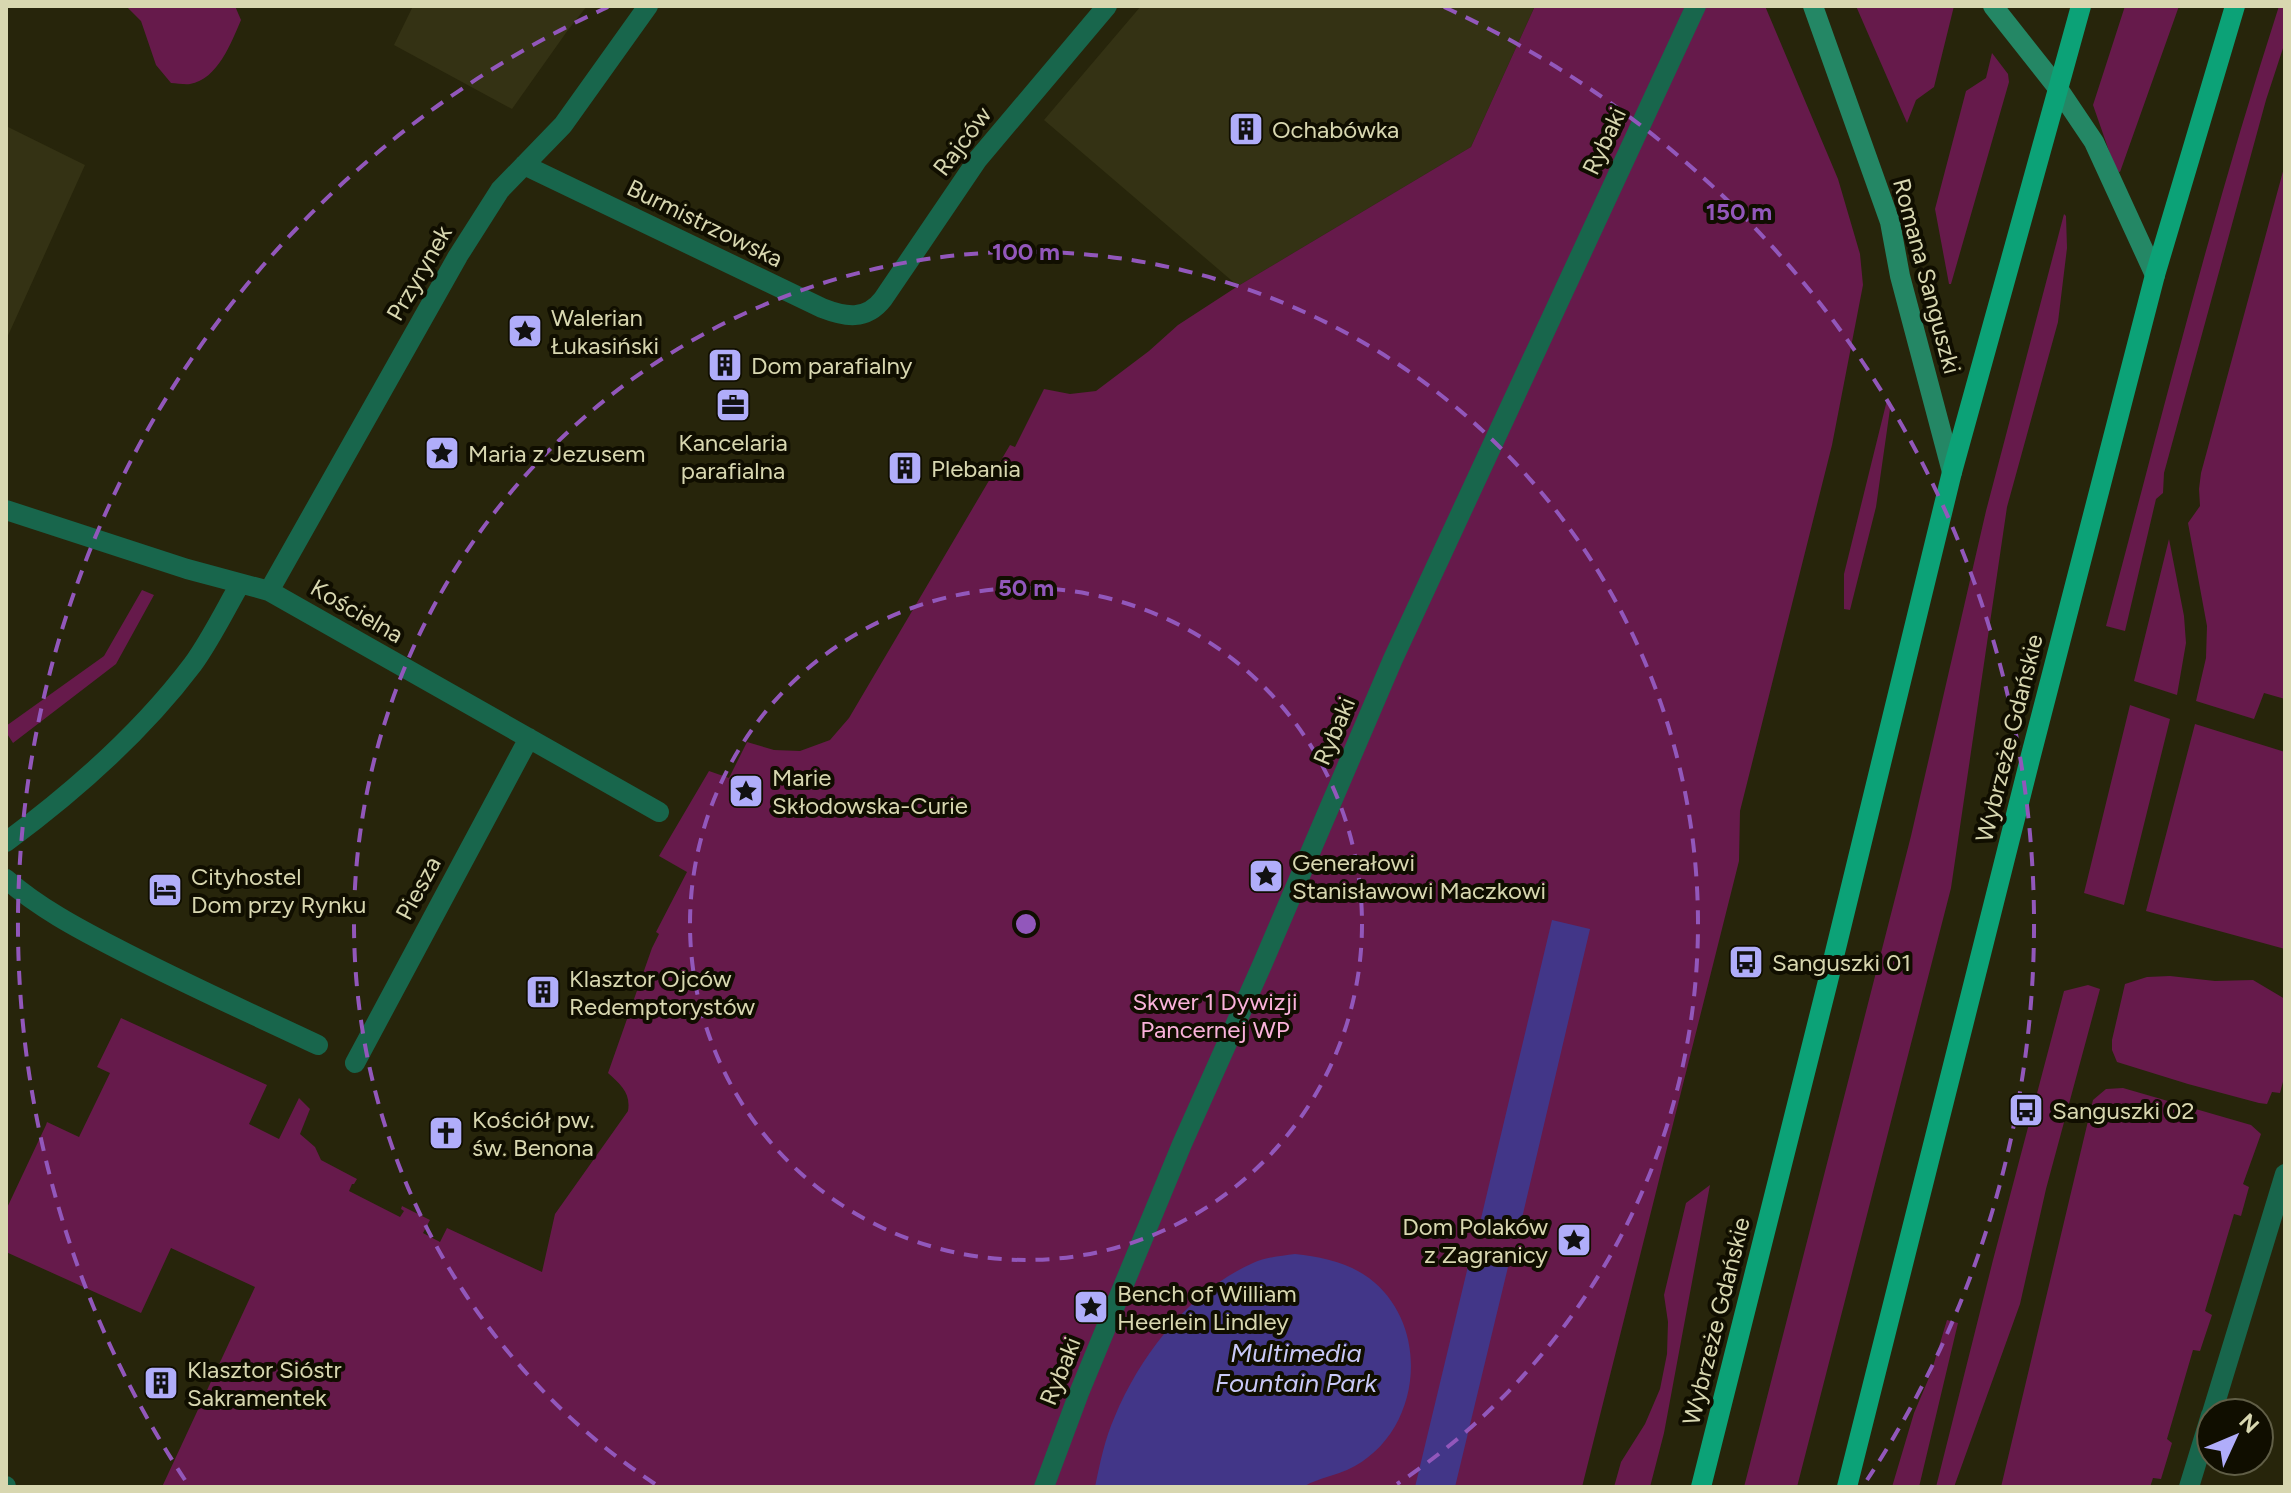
<svg xmlns="http://www.w3.org/2000/svg" width="2291" height="1493" font-family="Figtree,sans-serif">
<style>
.built{fill:#343214}
.green{fill:#661a4b}
.water{fill:#423688}
.lines{fill:none;stroke-linecap:round;stroke-linejoin:round}
.street{stroke:#18664c;stroke-width:20}
.secondary{stroke:#248765;stroke-width:20}
.primary{stroke:#0ca277;stroke-width:20}
.ring{fill:none;stroke:#9257bb;stroke-width:4;stroke-dasharray:14 10}
.labels{text-anchor:middle;dominant-baseline:central;stroke-width:8;stroke-linejoin:round;paint-order:stroke}
.poi-label{font-size:24px;fill:#d8d7b0;stroke:#100e00;text-anchor:start}
.street-label{font-size:24px;fill:#d8d7b0;stroke:#100e00}
.park-label{font-size:24px;fill:#fab2da;stroke:#100e00}
.water-label{font-size:26px;font-style:italic;fill:#c9c9f8;stroke:#100e00}
.centre{fill:#9257bb;stroke:#100e00;stroke-width:4}
.ring-label{font-size:24px;text-anchor:middle;font-weight:bold;fill:#9257bb;stroke:#100e00;stroke-width:8;stroke-linejoin:round;paint-order:stroke}
</style>
<rect width="100%" height="100%" fill="#27250b"/>
<path class="built" d="M413,6h174l-19,24 -56,79 -118,-64z
M1141,6h394l-64,141 -233,139 -194,-166z
M6,126l79,39 -79,175z"/>
<path class="green" d="M126,6h109l6,14c-10,23 -23,59 -51,64 -5,1 -13,-1 -19,-1l-15,-18 -15,-44z
M1535,6h230l73,173 22,75 3,31 -31,160 -92,366 -1,50 -157,626h-1420l93,-200 -84,-39 -30,65 -135,-61v-42l40,-85 1,-3 32,15 31,-64 -13,-6 24,-49 146,67 -18,39 30,15 20,-41 11,11 -10,25 15,13 6,13 36,19 -3,5h-2l-3,7 51,26 4,-6 -3,-2 1,-3 28,14 -7,13 17,9 7,-14 95,44 13,-58 73,-103c3,-18 -7,-26 -20,-38l44,-125 7,-14 -3,-2 31,-60 -28,-16 50,-85 20,7 18,-36 27,8 26,1 30,-11 19,-22 161,-273 5,2 29,-58 26,5 26,-3 53,-40 29,-26 60,-39 233,-139z
M1856,6h98l-20,81 -18,13 -9,23z
M2125,6h54l-59,166 -4,-1 -23,-66z
M2279,6h6v36l-19,58 -102,373 -1,20 -7,6 -31,132 -19,-5c55,-207 107,-416 173,-620z
M1992,53l16,21 1,8 -58,202h-2l-14,-75 31,-118 20,-13z
M2285,164v535l-21,-6 -10,26 -58,-18 10,-43 1,-32 -19,-103 12,-17 -1,-17 2,-16z
M2064,214l2,2 1,32 -9,74 -51,185 -56,381 -154,599h-53l167,-651 75,-325z
M1887,400l4,2 -15,105 -26,103 -6,-1v-35z
M2169,539l15,77 2,27 -9,52 -43,-14z
M142,590l12,5 -38,69 -103,79 -7,-11v-6l98,-70z
M2130,705l40,14 -46,186 -40,-12z
M2195,724l90,28v197l-139,-38z
M2170,976l45,5 38,-1 32,19v50l-2,8 2,1v16l-5,19 -8,-1 -5,12 -8,-1 -71,-19 -71,-22 -5,-12v-10l13,-56 22,-7z
M2088,985l12,4 -54,200 -26,115 -66,183h-18l57,-227 71,-269z
M2123,1088l128,37 10,9 -18,50 6,3 -8,29 -7,-2 -29,97 7,4 -12,36 -7,-1 -26,89 5,4 -11,36 -8,-1 -3,9h-149l92,-387 13,-11z
M1710,1185l-46,248 -14,54h-36l7,-25 24,-38 15,-35 7,-35 1,-32 -4,-27 22,-92z
M1947,1320l11,3 -39,164h-27l22,-74 17,-40z"/>
<path class="water" d="M1552,920l38,9 -72,306 -39,-8z
M1295,1254c26,3 52,8 74,24 65,49 52,159 -22,192 -11,5 -23,7 -34,12 -4,1 -7,4 -11,5 -15,3 -45,0 -61,0 -49,0 -97,0 -146,0 5,-24 10,-49 20,-71 26,-62 75,-125 138,-153 13,-6 28,-7 42,-9z
M1470,1258l38,9 -53,220h-40z"/>
<g class="lines">
<path class="street" d="M524,165l298,143c23,9 44,13 61,-9l95,-140 129,-153
M6,510l181,59 82,22 390,221
M269,591l189,-335 42,-66 63,-65 85,-119
M6,842c69,-51 135,-109 187,-178 18,-25 32,-54 47,-80
M6,879c32,28 71,49 108,68 67,35 136,66 204,98
M355,1063l174,-325
M2212,1413l73,-239
M6,1486v1
M1044,1487l35,-94 103,-249 80,-179 131,-306 303,-653
M2189,1487l22,-72"/>
<path class="secondary" d="M1813,6l77,216 10,54 52,196
M1993,6l64,81 37,55 61,133"/>
<path class="primary" d="M1701,1487l127,-506 124,-509 129,-466
M1847,1487l184,-732 124,-480 80,-269"/>
</g>
<g class="ring">
<circle cx="1026" cy="924" r="336"/>
<path d="M655 1484A672 672 0 1 1 1397 1484"/>
<path d="M185 1480A1008 1008 0 0 1 608 7M1444 7A1008 1008 0 0 1 1867 1480"/>
</g>
<defs>
<g id="building-square" transform="scale(1.8)"><rect x="-9" y="-9" width="18" height="18" rx="4" fill="#b0adfa" stroke="#100e00"/><path d="M-4-6H4V6H1V3H-1V6H-4ZM-2.5-4.3h1.7v1.8h-1.7ZM.8-4.3h1.7v1.8H.8ZM-2.5-1h1.7V.8h-1.7ZM.8-1h1.7V.8H.8Z" fill="#111"/></g>
<g id="sight-square" transform="scale(1.8)"><rect x="-9" y="-9" width="18" height="18" rx="4" fill="#b0adfa" stroke="#100e00"/><path d="M0-6L1.8-2.2L6-1.7L2.9 1.2L3.7 5.4L0 3.3L-3.7 5.4L-2.9 1.2L-6-1.7L-1.8-2.2Z" fill="#111"/></g>
<g id="office-square" transform="scale(1.8)"><rect x="-9" y="-9" width="18" height="18" rx="4" fill="#b0adfa" stroke="#100e00"/><path d="M-6-3h4V-5.5h4V-3h4V5H-6ZM-1-4.5V-3h2v-1.5ZM-6 0V1H6V0Z" fill="#111"/></g>
<g id="hotel-square" transform="scale(1.8)"><rect x="-9" y="-9" width="18" height="18" rx="4" fill="#b0adfa" stroke="#100e00"/><path d="M-6-4.5h1.5V1H6V5H4.5V3h-9V5H-6ZM-4 0a1.8 1.8 0 1 1 3.6 0ZM.5 0V-2.5h3Q6-2.5 6 0Z" fill="#111"/></g>
<g id="bus-square" transform="scale(1.8)"><rect x="-9" y="-9" width="18" height="18" rx="4" fill="#b0adfa" stroke="#100e00"/><path d="M-5-6H5V4H4V6H2V4H-2V6H-4V4H-5ZM-3.5-4V0h7V-4ZM-3.5 1.2v1.5H-2V1.2ZM2 1.2v1.5H3.5V1.2Z" fill="#111"/></g>
<g id="church-square" transform="scale(1.8)"><rect x="-9" y="-9" width="18" height="18" rx="4" fill="#b0adfa" stroke="#100e00"/><path d="M-1.2-6h2.4v3.5h3.3v2.4h-3.3V6h-2.4V-.1h-3.3v-2.4h3.3Z" fill="#111"/></g>
</defs>
<g fill-rule="evenodd">
<use href="#building-square" x="1246" y="129"/>
<use href="#sight-square" x="525" y="331"/>
<use href="#building-square" x="725" y="365"/>
<use href="#office-square" x="733" y="405"/>
<use href="#sight-square" x="442" y="453"/>
<use href="#building-square" x="905" y="468"/>
<use href="#sight-square" x="746" y="791"/>
<use href="#sight-square" x="1266" y="876"/>
<use href="#hotel-square" x="165" y="890"/>
<use href="#bus-square" x="1746" y="962"/>
<use href="#building-square" x="543" y="992"/>
<use href="#bus-square" x="2026" y="1110"/>
<use href="#church-square" x="446" y="1133"/>
<use href="#sight-square" x="1574" y="1240"/>
<use href="#sight-square" x="1091" y="1307"/>
<use href="#building-square" x="161" y="1383"/>
</g>
<g class="labels">
<g class="poi-label">
<text x="1272" y="129">Ochabówka</text>
<text x="551" y="317">Walerian<tspan x="551" dy="28">Łukasiński</tspan></text>
<text x="751" y="365">Dom parafialny</text>
<text x="733" y="442" text-anchor="middle">Kancelaria<tspan x="733" dy="28">parafialna</tspan></text>
<text x="468" y="453">Maria z Jezusem</text>
<text x="931" y="468">Plebania</text>
<text x="772" y="777">Marie<tspan x="772" dy="28">Skłodowska-Curie</tspan></text>
<text x="1292" y="862">Generałowi<tspan x="1292" dy="28">Stanisławowi Maczkowi</tspan></text>
<text x="191" y="876">Cityhostel<tspan x="191" dy="28">Dom przy Rynku</tspan></text>
<text x="1772" y="962">Sanguszki 01</text>
<text x="569" y="978">Klasztor Ojców<tspan x="569" dy="28">Redemptorystów</tspan></text>
<text x="2052" y="1110">Sanguszki 02</text>
<text x="472" y="1119">Kościół pw.<tspan x="472" dy="28">św. Benona</tspan></text>
<text x="1548" y="1226" text-anchor="end">Dom Polaków<tspan x="1548" dy="28">z Zagranicy</tspan></text>
<text x="1117" y="1293">Bench of William<tspan x="1117" dy="28">Heerlein Lindley</tspan></text>
<text x="187" y="1369">Klasztor Sióstr<tspan x="187" dy="28">Sakramentek</tspan></text>
</g>
<g class="street-label">
<text transform="translate(962 141) rotate(-53)">Rajców</text>
<text transform="translate(1604 141) rotate(-65)">Rybaki</text>
<text transform="translate(705 223) rotate(26)">Burmistrzowska</text>
<text transform="translate(419 273) rotate(-60)">Przyrynek</text>
<text transform="translate(1927 276) rotate(75)">Romana Sanguszki</text>
<text transform="translate(357 611) rotate(30)">Kościelna</text>
<text transform="translate(1334 731) rotate(-67)">Rybaki</text>
<text transform="translate(2009 738) rotate(-76)">Wybrzeże Gdańskie</text>
<text transform="translate(418 888) rotate(-62)">Piesza</text>
<text transform="translate(1716 1321) rotate(-76)">Wybrzeże Gdańskie</text>
<text transform="translate(1060 1371) rotate(-68)">Rybaki</text>
</g>
<g class="park-label">
<text x="1215" y="1001">Skwer 1 Dywizji<tspan x="1215" dy="28">Pancernej WP</tspan></text>
</g>
<g class="water-label">
<text x="1296" y="1353">Multimedia<tspan x="1296" dy="30">Fountain Park</tspan></text>
</g>
</g>
<circle cx="1026" cy="924" r="12" class="centre"/>
<g class="ring-label">
<text x="1739" y="220">150 m</text>
<text x="1026" y="260">100 m</text>
<text x="1026" y="596">50 m</text>
</g>
<rect width="2291" height="1493" fill="none" stroke="#d8d7b0" stroke-width="16"/>
<g transform="translate(2235 1437) rotate(46)"><circle r="38" fill="#100e00" stroke="#605e46" stroke-width="2"/>
<path d="M0-6L14 30L0 20L-14 30Z" fill="#b0adfa"/>
<text y="-12" font-size="22" font-weight="bold" text-anchor="middle" fill="#d8d7b0">N</text>
</g>
</svg>
